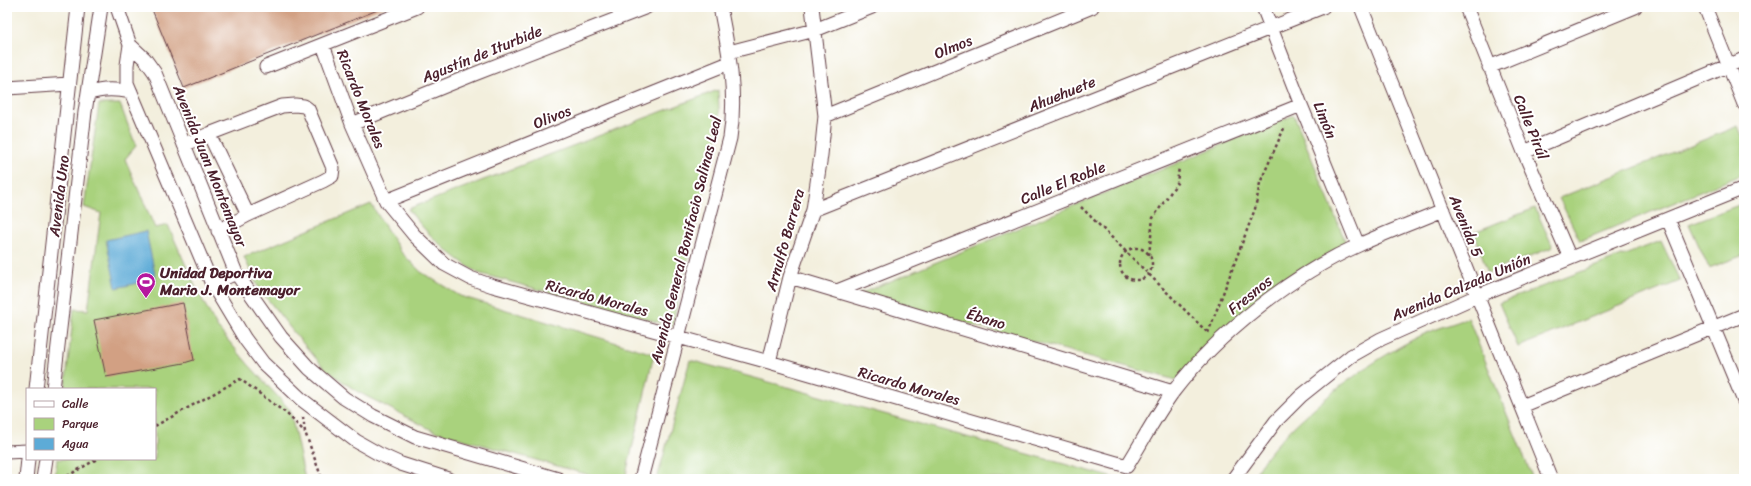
<svg xmlns="http://www.w3.org/2000/svg" width="1751" height="486" font-family="Sriracha,sans-serif">
<style>
.green{fill:#a9d27d;stroke:#7a7854}
.water{fill:#5dabd7;stroke:#546581}
.building{fill:#d2a083}
.lines{fill:none;stroke-linecap:round;stroke-linejoin:round}
.minor-casing{stroke:#633e46;stroke-width:15}
.path{stroke:#633e46;stroke-width:2.5;stroke-dasharray:3 3;stroke-linecap:butt}
.minor{stroke:#fff;stroke-width:13}
.labels{text-anchor:middle;dominant-baseline:central;stroke-width:4;stroke-linejoin:round;paint-order:stroke}
.street-label{font-size:15px;fill:#4a1f2b;stroke:#fff}
.poi-label{font-size:15px;font-weight:bold;fill:#4a1f2b;stroke:#fff;text-anchor:start}
</style>
<rect width="100%" height="100%" fill="#fff"/>
<filter id="ink" filterUnits="userSpaceOnUse"><feTurbulence type="fractalNoise" baseFrequency=".025" numOctaves="2"/><feDisplacementMap in="SourceGraphic" scale="8" xChannelSelector="R" yChannelSelector="G"/><feConvolveMatrix kernelMatrix="1 2 1 2 8 2 1 2 1" color-interpolation-filters="sRGB"/></filter>
<filter id="wash" filterUnits="userSpaceOnUse"><feTurbulence type="fractalNoise" baseFrequency=".012" numOctaves="4" result="noise"/><feDisplacementMap in="SourceGraphic" scale="16" xChannelSelector="R" yChannelSelector="G"/><feGaussianBlur stdDeviation="0.9" result="paint"/><feColorMatrix in="noise" values="0 0 0 0 0 0 0 0 0 0 0 0 0 0 0 0 0 1.4 0 .05"/><feComposite in="paint" operator="in"/></filter>
<g filter="url(#wash)">
<rect width="100%" height="100%" fill="#f3efdd"/>
<path class="green" d="M718,90l2,33 -48,203 -194,-53c-29,-19 -49,-36 -70,-64z
M99,104h21l16,42 -11,13 30,69 13,-3 28,63 21,39 31,37 42,46 15,69h-250l2,-20h98v-70h-90l9,-80 14,1 13,-97 -17,-6z
M1294,115l52,128 -55,34 -115,103 -317,-86z
M1738,126l6,14v34l-164,67 -21,-43z
M1744,203v52l-35,13 -20,-44z
M371,204l30,48 20,20 39,24 194,58 -29,125h-22l-169,-48 -76,-39 -32,-22 -31,-36 -37,-47 -14,-30z
M1535,208l18,39 -65,26 -14,-41z
M1661,241l19,40 -162,66 -19,-44z
M1468,318l65,161h-281c5,-8 9,-16 15,-23 37,-46 102,-95 155,-121 15,-7 31,-11 46,-17z
M690,360l428,119h-461z"/>
<path class="water" d="M146,231l10,48 -40,9 -10,-48z"/>
<g id="blocks">
<path class="building" d="M151,7h234l-201,81z
M183,303l11,57 -10,3 -78,14 -12,-57z"/>
</g>
</g>
<g filter="url(#ink)">
<use href="#blocks" fill-opacity="0" stroke="#633e46" stroke-width="1"/>
<g class="lines">
<g class="minor-casing">
<path id="minor" d="M117,7l13,38 -3,20v18l85,201 33,55 18,24 38,36 55,42 23,13 22,10 47,15
M1263,7l38,98 57,140
M1361,7l190,472
M1466,7l58,145 46,106
M1705,7l39,97
M130,45l15,14 10,14 81,200 45,64 28,31 35,30 29,18 42,21 143,42
M323,45l29,79 34,77 28,34 30,29 26,14 23,8 276,76 358,104c15,-24 29,-51 46,-74 45,-59 119,-117 186,-147 28,-13 56,-23 84,-35
M729,52l86,-22 57,-23
M266,67l151,-60
M1489,67l146,-60
M7,88l62,-4
M88,94c14,-6 28,-5 43,-2
M825,116l267,-109
M352,124l120,-49 175,-68
M184,145l25,-11
M1524,152l220,-93
M386,201l343,-138
M813,210l510,-203
M1668,219l76,182
M218,231l30,-16 75,-34 9,-5 1,-8 -25,-59 -4,-3 -9,-1 -13,1 -73,28 39,81
M790,277l383,115
M212,284l24,-11
M837,291l464,-186
M769,362l21,-85 23,-67 8,-55 4,-39 -13,-109
M36,389l42,-382
M53,389l32,-277 16,-105
M1522,406l222,-91
M7,452l20,-1
M26,479l2,-20
M43,479l3,-20
M641,479l89,-341c7,-44 -1,-87 -10,-131
M1233,479l43,-58 25,-25 50,-40 30,-17 96,-43 267,-108"/>
</g>
<path class="path" d="M1081,207l127,126
M1120 264a16 16 0 1 1 32 0a16 16 0 1 1-32 0Z
M1149,255l4,-37 24,-35 2,-16
M1208,333l47,-124 5,-26 25,-57
M303,417l2,15 17,47
M155,426l85,-47 47,35 18,18
M62,479l35,-20"/>
<use href="#minor" class="minor"/>
</g>
</g>
<defs>
<g id="stadium-pin" transform="scale(1)"><path d="M0 17L-7.5 6A9.5 9.5 0 1 1 7.5 6Z" fill="#b5179e" stroke="#fff"/><path d="M0-5a6.5 5 0 1 0 0 10a6.5 5 0 1 0 0-10ZM-3.5-1.8h7v3.6h-7Z" fill="#fff"/></g>
</defs>
<g fill-rule="evenodd">
<use href="#stadium-pin" x="146" y="282"/>
</g>
<g class="labels">
<g class="street-label">
<text transform="translate(953 47) rotate(-22)">Olmos</text>
<text transform="translate(482 54) rotate(-22)">Agustín de Iturbide</text>
<text transform="translate(1062 94) rotate(-22)">Ahuehuete</text>
<text transform="translate(361 99) rotate(68)">Ricardo Morales</text>
<text transform="translate(552 117) rotate(-22)">Olivos</text>
<text transform="translate(1325 120) rotate(68)">Limón</text>
<text transform="translate(1531 127) rotate(68)">Calle Pirúl</text>
<text transform="translate(210 166) rotate(68)">Avenida Juan Montemayor</text>
<text transform="translate(1063 183) rotate(-22)">Calle El Roble</text>
<text transform="translate(59 196) rotate(-83)">Avenida Uno</text>
<text transform="translate(1466 226) rotate(68)">Avenida 5</text>
<text transform="translate(686 240) rotate(-76)">Avenida General Bonifacio Salinas Leal</text>
<text transform="translate(785 240) rotate(-74)">Arnulfo Barrera</text>
<text transform="translate(1461 287) rotate(-23)">Avenida Calzada Unión</text>
<text transform="translate(1250 295) rotate(-39)">Fresnos</text>
<text transform="translate(597 298) rotate(15)">Ricardo Morales</text>
<text transform="translate(986 319) rotate(17)">Ébano</text>
<text transform="translate(909 386) rotate(16)">Ricardo Morales</text>
</g>
<g class="poi-label">
<text x="160" y="273">Unidad Deportiva<tspan x="160" dy="17">Mario J. Montemayor</tspan></text>
</g>
</g>
<rect width="1751" height="486" fill="none" stroke="#fff" stroke-width="24"/>
<rect x="26" y="388" width="130" height="72" fill="#ffffff" stroke="#b7a5aa"/>
<rect x="34" y="401" width="20" height="6" fill="#ffffff" stroke="#b7a5aa"/>
<text x="62" y="408" font-size="12" fill="#4a1f2b">Calle</text>
<rect x="34" y="418" width="20" height="12" fill="#a9d27d" stroke="#b7a5aa"/>
<text x="62" y="428" font-size="12" fill="#4a1f2b">Parque</text>
<rect x="34" y="438" width="20" height="12" fill="#5dabd7" stroke="#b7a5aa"/>
<text x="62" y="448" font-size="12" fill="#4a1f2b">Agua</text>
</svg>
